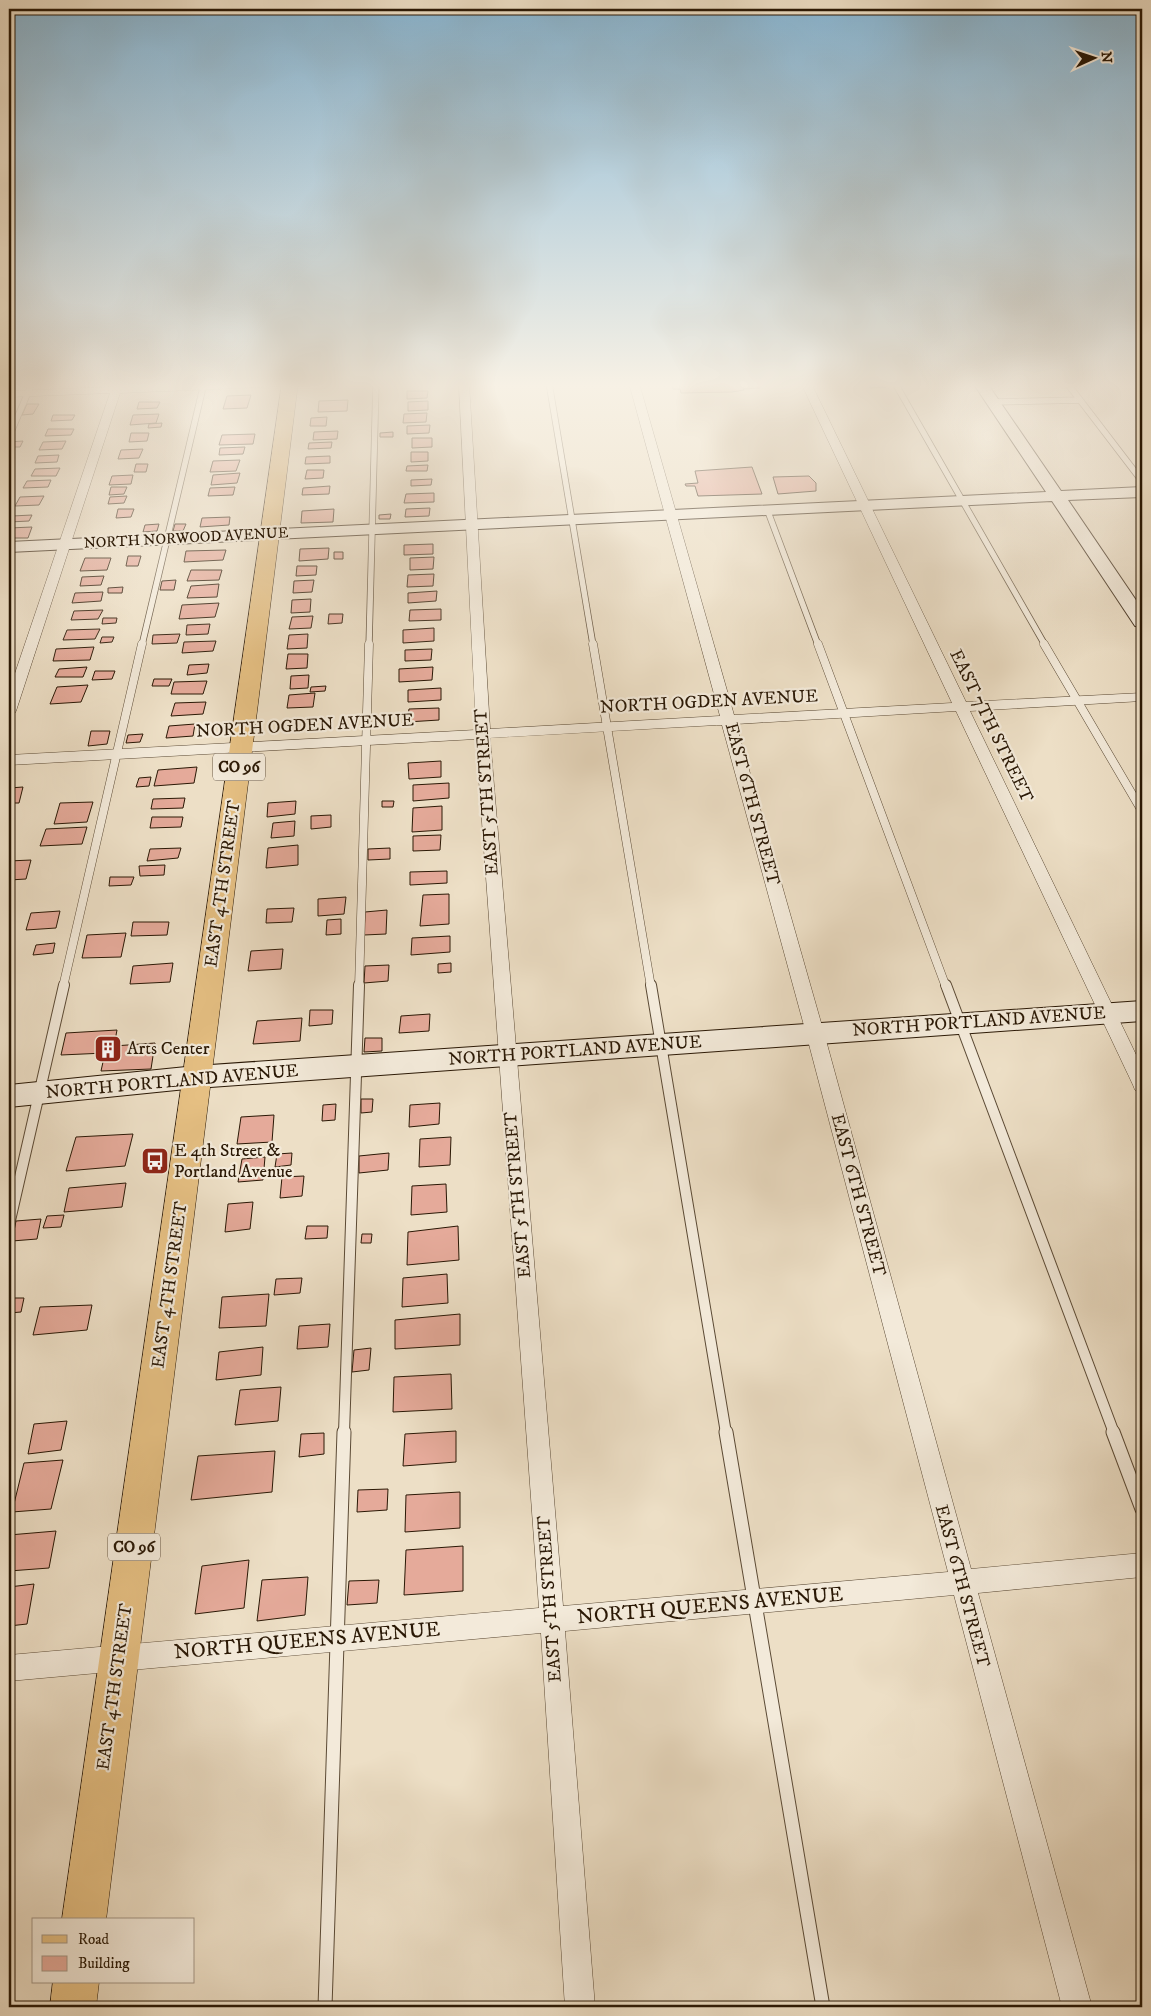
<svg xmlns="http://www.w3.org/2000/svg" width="1151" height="2016" font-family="'IM FELL DW Pica',serif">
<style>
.building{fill:#e5aa9a;stroke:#2a1805}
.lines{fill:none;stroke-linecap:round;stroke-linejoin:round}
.lane-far3-casing{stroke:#5b4a35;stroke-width:7}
.lane-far2-casing{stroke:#5b4a35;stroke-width:9}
.lane-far1-casing{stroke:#5b4a35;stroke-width:12}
.lane-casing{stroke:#5b4a35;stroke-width:15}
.street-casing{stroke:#5b4a35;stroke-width:1}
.secondary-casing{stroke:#2a1805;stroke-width:2}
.primary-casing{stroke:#2a1805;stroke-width:1}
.lane-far3{stroke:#f3eada;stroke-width:5.5}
.lane-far2{stroke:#f3eada;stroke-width:8}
.lane-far1{stroke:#f3eada;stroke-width:10}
.lane{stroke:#f3eada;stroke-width:13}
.street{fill:#f3eada;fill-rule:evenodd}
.secondary{fill:#f3eada;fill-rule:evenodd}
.primary{fill:#e6c083;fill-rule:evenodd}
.labels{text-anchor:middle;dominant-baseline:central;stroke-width:4.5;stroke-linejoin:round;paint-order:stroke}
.far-street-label{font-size:15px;fill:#2a1805;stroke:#f3eada}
.shield{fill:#f3eada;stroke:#665745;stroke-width:1}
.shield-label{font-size:16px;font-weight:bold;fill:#2a1805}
.street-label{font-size:18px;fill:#2a1805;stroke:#f3eada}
.poi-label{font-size:18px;fill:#2a1805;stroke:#f3eada;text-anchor:start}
.near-street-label{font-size:21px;fill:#2a1805;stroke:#f3eada}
</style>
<rect width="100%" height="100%" fill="#eddfc6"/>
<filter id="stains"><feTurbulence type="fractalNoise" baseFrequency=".004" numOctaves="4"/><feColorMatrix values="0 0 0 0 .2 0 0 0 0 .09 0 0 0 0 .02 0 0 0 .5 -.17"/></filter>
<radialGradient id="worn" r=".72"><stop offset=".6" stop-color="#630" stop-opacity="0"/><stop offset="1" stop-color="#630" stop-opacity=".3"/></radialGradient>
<path class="building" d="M678,383h80l2,5 -17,1 1,1 -12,2 -51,1 -1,-4h-7l-2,-5z
M868,383h16l2,4 -16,1z
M407,391h21l-1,7 -20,1z
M251,395l-4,13 -24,1 4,-13z
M348,400l-1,11 -29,1 1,-11z
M428,401v9l-20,1v-9z
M139,402h21l-3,6 -20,1z
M27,404h12l-6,10 -11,1z
M427,413l-1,9 -23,1 1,-9z
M159,414l-3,9 -26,2 3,-10z
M53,415h22l-3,5 -21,1z
M327,417l-1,9h-16l1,-8z
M162,423l-1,4 -13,1 1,-4z
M430,425l-1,8 -22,1v-8z
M48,429h26l-3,6 -26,1z
M338,431l-1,8 -24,1 1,-8z
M393,432v5h-13v-4z
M131,433h18l-2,8 -18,1z
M255,434l-2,10 -34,1 3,-10z
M412,438h20v9l-20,1z
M23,441l-3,6h-11l1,-5z
M66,441l-4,8 -23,1 4,-8z
M332,442l-1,6 -23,1 1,-6z
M245,447l-2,7 -24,1 1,-7z
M143,449l-4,9 -21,1 3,-9z
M411,452h17v9l-17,1z
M59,455l-2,7 -22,1 3,-7z
M330,456v7l-25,1 1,-7z
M240,460l-4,11 -26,1 3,-11z
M136,464h12l-2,8h-12z
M428,465l-1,6h-21l1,-5z
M752,467l10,27 -64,2 -3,-10h-9l-1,-2 13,-1 -3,-12z
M60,468l-4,8h-25l4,-7z
M307,470h17l-1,8 -18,1z
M240,473l-3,10 -26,2 2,-10z
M133,475l-2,9 -22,1 3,-9z
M809,476l7,7v8l-38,3 -5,-17z
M432,479l-1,6 -20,1v-6z
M51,480l-3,7 -25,1 4,-7z
M330,486l-1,8 -27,1 1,-7z
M111,487h16l-3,7 -15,1z
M235,487l-2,8 -25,1 2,-8z
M434,493v9l-30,1 2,-9z
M44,496l-5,9 -24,1 5,-9z
M127,496l-3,7 -16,1 2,-7z
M430,508l-1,8 -24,1 1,-8z
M118,509h16l-3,8 -15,1z
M334,509l-1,13 -32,1 1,-12z
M391,514l-1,5h-11v-4z
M32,515l-3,6 -20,1 3,-6z
M230,517l-1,8 -29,2 2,-9z
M159,524l-2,7 -14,1 2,-7z
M175,524h11l-3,7h-10z
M32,527l-4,11h-19v-10z
M433,544v10l-29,1v-10z
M329,548l-1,11 -29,2 1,-12z
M226,550l-3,10 -39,2 2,-11z
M334,552h9v7h-9z
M128,556h13l-3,10h-12z
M434,557l-1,12 -23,1v-12z
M85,558h26l-4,12 -27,1z
M297,566h20l-1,9 -20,1z
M191,570h31l-3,10 -32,1z
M434,574l-1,12 -26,1 1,-12z
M104,576l-3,9 -21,1 2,-9z
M176,580l-2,10h-14l2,-9z
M314,580l-2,12 -19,1 1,-12z
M219,584l-2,13 -30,1 4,-12z
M123,587l-1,6h-14v-5z
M437,591l-1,10 -28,2v-10z
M103,592l-2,9 -29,2 3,-10z
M311,599l-1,13 -19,1 1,-13z
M219,603l-4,14 -36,2 3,-14z
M441,609v11l-32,1 1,-11z
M103,610l-5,9 -27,1 3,-9z
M329,614h14l-1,9 -14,1z
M313,616l-2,12 -22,1 3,-12z
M103,618h14l-1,5 -14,1z
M210,624l-2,10 -22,1 1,-10z
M434,628v13l-31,2v-13z
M100,629l-5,10 -32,1 4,-10z
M180,634l-3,9 -25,1 1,-9z
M308,634l-1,14 -20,1 2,-14z
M102,637h12l-2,5 -12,1z
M216,641l-3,10 -31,2 2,-11z
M94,647l-4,13 -37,1 3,-12z
M432,649l-1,11 -26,1v-11z
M288,654h20l-1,14 -21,1z
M209,664l-2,9 -20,2 2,-10z
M87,667l-4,10h-28l4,-8z
M433,667l-1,13 -33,2v-13z
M95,671h20l-3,8 -20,1z
M309,675l-1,13 -18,1 1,-13z
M154,679h18l-3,7h-17z
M207,681l-4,13h-32l3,-12z
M88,685l-7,17 -31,2 7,-17z
M326,686l-1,5 -15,1 1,-5z
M441,688v12l-33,2v-12z
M315,693l-2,14 -26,1 2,-13z
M206,702l-3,12 -32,2 4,-13z
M439,708v12l-32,2 2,-13z
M195,724l-2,12 -27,2 3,-12z
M91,731h19l-3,13 -19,2z
M143,734l-3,8 -14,1 2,-8z
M441,761v16l-32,2 -1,-16z
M197,767l-3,16 -40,3 4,-16z
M151,777l-2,9 -13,1 3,-9z
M449,783v15l-36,3v-16z
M23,787l-4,16h-10v-15z
M185,798l-2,10 -32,1 2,-10z
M296,801l-1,13 -28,3 1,-14z
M382,801h12l-1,6h-11z
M93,802l-6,20 -33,2 6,-21z
M442,806v24l-30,2 1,-24z
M331,815v12l-20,2v-13z
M152,817h31l-2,10 -31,1z
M295,821l-1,15 -23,2 2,-15z
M87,827l-5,17 -42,2 6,-17z
M441,835l-1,15 -27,1v-15z
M298,845v20l-32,3 2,-20z
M181,848l-3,10 -31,3 3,-12z
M390,848v11l-22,1v-11z
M31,860l-5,19 -17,1v-19z
M165,865l-1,10 -24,1 -1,-10z
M447,871v12l-37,2v-13z
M110,877h24l-3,8 -22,1z
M449,894v30l-29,2 3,-31z
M346,897l-2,17 -26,2v-17z
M294,908l-2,14 -26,1 1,-14z
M387,910l-1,24 -22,1 1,-23z
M60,911l-4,17 -30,2 5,-17z
M341,919v15l-15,1 1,-15z
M133,922h36l-2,13 -36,1z
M126,933l-5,24 -39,1 5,-23z
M450,936v16l-39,3 1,-17z
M55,943l-2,10 -20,2 3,-10z
M283,949l-2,20 -33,2 3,-20z
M173,963l-3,19 -40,2 3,-18z
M451,963v9l-13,1v-9z
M389,965l-1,16 -24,2 1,-17z
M310,1010h23l-1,14 -23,2z
M430,1014l-1,17 -30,2 2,-17z
M302,1018l-2,23 -47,3 4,-23z
M117,1030l-3,16 41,-3 -4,26 -50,2 4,-18 -44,2 5,-22z
M365,1038h17v13l-18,1z
M361,1099h12l-1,13 -11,1z
M440,1103l-1,21 -30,3 1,-22z
M336,1104l-1,16 -13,1 1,-16z
M274,1115l-2,27 -35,2 4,-27z
M133,1134l-8,32 -59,5 10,-34z
M451,1137l-1,28 -31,2 1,-28z
M292,1153l-1,12 -16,2 2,-13z
M389,1153l-1,17 -29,3v-17z
M265,1157l-2,23 -25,2 4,-23z
M304,1176l-2,20 -22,2 2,-21z
M126,1183l-4,24 -58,5 5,-24z
M446,1184l1,28 -36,3 1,-29z
M253,1202l-3,27 -25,3 3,-28z
M64,1215l-3,12 -18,1 4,-12z
M41,1219l-4,20 -25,2 4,-20z
M307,1226h21l-1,12 -22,1z
M458,1226l1,34 -52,5 1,-33z
M362,1234h10l-1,9h-10z
M447,1274l1,29 -46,4 1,-29z
M302,1278l-2,15 -26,2 2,-16z
M269,1294l-3,32 -47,2 3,-31z
M9,1298h15l-3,14 -12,1z
M92,1305l-5,25 -54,5 7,-28z
M460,1314v31l-65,4v-29z
M330,1324l-2,23 -31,2 2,-23z
M263,1347l-2,28 -45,5 3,-28z
M371,1348l-2,22 -17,2 2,-22z
M451,1374l1,35 -59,3 1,-35z
M281,1387l-3,34 -43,4 5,-35z
M67,1421l-6,29 -33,4 6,-30z
M456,1431v31l-53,4 2,-32z
M324,1433v21l-25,3 2,-23z
M275,1451l-3,41 -81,8 7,-44z
M63,1460l-12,49 -39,3 12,-49z
M388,1489l-1,21 -30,2 1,-22z
M460,1492v36l-55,4 1,-37z
M56,1531l-7,37 -40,3v-36z
M463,1546v45l-59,4 2,-45z
M249,1560l-5,48 -49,6 7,-48z
M308,1577l-3,38 -48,6 5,-41z
M379,1580l-2,23 -30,2 2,-24z
M34,1584l-7,40 -18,2v-39z"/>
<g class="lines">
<g class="lane-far3-casing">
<path id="lane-far3" d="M549,383l44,262
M895,383l150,262
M1067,383l75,98
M993,402l87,-2
M9,437l23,-54
M767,509l51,136
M142,645l62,-262
M369,645l7,-262"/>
</g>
<g class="lane-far2-casing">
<path id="lane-far2" d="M593,644l58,343
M818,644l128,343
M1044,644l98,167
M63,987l79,-343
M359,987l10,-343"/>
</g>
<g class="lane-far1-casing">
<path id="lane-far1" d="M651,985l75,448
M946,985l168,448
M9,1225l55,-240
M344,1433l15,-448"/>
</g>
<g class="lane-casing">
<path id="lane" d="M726,1432l97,575
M1113,1432l29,77
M325,2007l19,-575"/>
</g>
<g class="street-casing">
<path id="street" d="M113,383h10l-1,3 85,-3h82l-5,3 -164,7 -104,318 -2,3 -5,1v-24l101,-298 -101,4v-6l103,-4z
M459,383h10l21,346 230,-13 -91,-333h10l95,332 218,-12 -151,-320h10l155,319 176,-9v8l-172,10 172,356v26l-7,-3 -2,-5 -177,-374 -220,13 88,309 147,536 171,-16v24l-164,16 114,414h-30l-108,-412 -389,36 30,376h-30l-24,-374 -532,48v-26l530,-47 -63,-869 -467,26v-10l467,-25zM717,725h5l84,308 142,539 -385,34 -73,-868z"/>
</g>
<g class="secondary-casing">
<path id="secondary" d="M973,383h14l74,108 81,-4v10l-74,3 74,109v18l-7,-1 -83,-125 -1043,51v-10l1037,-50z
M1142,1001v20l-946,67 -187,19v-22l187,-19z"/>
</g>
<g class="primary-casing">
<path id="primary" d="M282,383h16l-192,1537h-44z
M53,1982h46l-3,25h-46z"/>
</g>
<use href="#lane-far3" class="lane-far3"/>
<use href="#lane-far2" class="lane-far2"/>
<use href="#lane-far1" class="lane-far1"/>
<use href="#lane" class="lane"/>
<use href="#street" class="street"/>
<use href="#secondary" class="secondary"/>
<use href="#primary" class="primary"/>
</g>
<linearGradient id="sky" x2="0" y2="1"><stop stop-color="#88b7d5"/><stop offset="0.58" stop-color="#f7f1e5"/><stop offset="1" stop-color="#f7f1e5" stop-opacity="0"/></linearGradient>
<rect width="1151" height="665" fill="url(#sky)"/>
<defs>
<g id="building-square" transform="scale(1.4375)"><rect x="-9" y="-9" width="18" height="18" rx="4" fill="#8f2418" stroke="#f3eada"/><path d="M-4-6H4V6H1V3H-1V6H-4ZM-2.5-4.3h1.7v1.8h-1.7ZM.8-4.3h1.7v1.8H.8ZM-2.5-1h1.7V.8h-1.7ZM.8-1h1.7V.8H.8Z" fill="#fff"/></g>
<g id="bus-square" transform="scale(1.4375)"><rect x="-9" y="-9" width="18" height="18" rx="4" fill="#8f2418" stroke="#f3eada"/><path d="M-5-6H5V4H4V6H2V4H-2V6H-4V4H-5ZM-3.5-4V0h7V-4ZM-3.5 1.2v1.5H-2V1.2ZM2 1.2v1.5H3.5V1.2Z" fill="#fff"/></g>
</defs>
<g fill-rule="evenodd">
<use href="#building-square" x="108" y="1049"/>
<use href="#bus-square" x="155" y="1161"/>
</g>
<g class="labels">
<g class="far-street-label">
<text transform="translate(186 538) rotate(-3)">NORTH NORWOOD AVENUE</text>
</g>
<g class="shield">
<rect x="213" y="753.5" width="52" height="27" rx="4"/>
<rect x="108" y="1533.5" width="52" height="27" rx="4"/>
</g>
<g class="shield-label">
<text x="239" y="767">CO 96</text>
<text x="134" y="1547">CO 96</text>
</g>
<g class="street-label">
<text transform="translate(709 702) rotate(-3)">NORTH OGDEN AVENUE</text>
<text transform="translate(305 726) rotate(-3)">NORTH OGDEN AVENUE</text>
<text transform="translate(991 726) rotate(64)">EAST 7TH STREET</text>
<text transform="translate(487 792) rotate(-94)">EAST 5TH STREET</text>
<text transform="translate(752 804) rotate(75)">EAST 6TH STREET</text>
<text transform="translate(223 884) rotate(-82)">EAST 4TH STREET</text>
<text transform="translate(979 1022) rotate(-4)">NORTH PORTLAND AVENUE</text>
<text transform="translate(575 1051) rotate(-4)">NORTH PORTLAND AVENUE</text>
<text transform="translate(172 1082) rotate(-5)">NORTH PORTLAND AVENUE</text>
<text transform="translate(518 1195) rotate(-95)">EAST 5TH STREET</text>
<text transform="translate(858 1195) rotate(75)">EAST 6TH STREET</text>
<text transform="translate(170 1285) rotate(-82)">EAST 4TH STREET</text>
<text transform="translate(962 1586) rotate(75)">EAST 6TH STREET</text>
<text transform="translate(550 1599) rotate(-94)">EAST 5TH STREET</text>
<text transform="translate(115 1687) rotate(-82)">EAST 4TH STREET</text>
</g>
<g class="poi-label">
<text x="127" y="1049">Arts Center</text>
<text x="174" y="1151">E 4th Street &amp;<tspan x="174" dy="21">Portland Avenue</tspan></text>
</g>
<g class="near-street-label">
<text transform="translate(710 1606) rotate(-5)">NORTH QUEENS AVENUE</text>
<text transform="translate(307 1641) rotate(-5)">NORTH QUEENS AVENUE</text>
</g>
</g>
<rect width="1151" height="2016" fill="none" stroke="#eddfc6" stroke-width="30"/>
<rect x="10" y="10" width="1131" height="1996" fill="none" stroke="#2a1805" stroke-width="2.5"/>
<rect x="15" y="15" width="1121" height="1986" fill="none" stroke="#2a1805"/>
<rect x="32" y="1918" width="162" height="65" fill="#f3eada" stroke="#a39685"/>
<rect x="42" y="1935" width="25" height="8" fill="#e6c083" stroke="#a39685"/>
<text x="78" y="1944" font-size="15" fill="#2a1805">Road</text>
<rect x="42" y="1956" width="25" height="15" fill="#e5aa9a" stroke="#a39685"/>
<text x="78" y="1968" font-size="15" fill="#2a1805">Building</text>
<g transform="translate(1094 58) rotate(87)" stroke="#f3eada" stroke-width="4" paint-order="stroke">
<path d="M0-4L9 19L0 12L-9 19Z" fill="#2a1805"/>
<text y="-8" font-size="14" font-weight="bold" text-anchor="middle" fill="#2a1805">N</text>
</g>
<rect width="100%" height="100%" filter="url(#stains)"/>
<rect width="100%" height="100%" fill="url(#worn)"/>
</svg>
